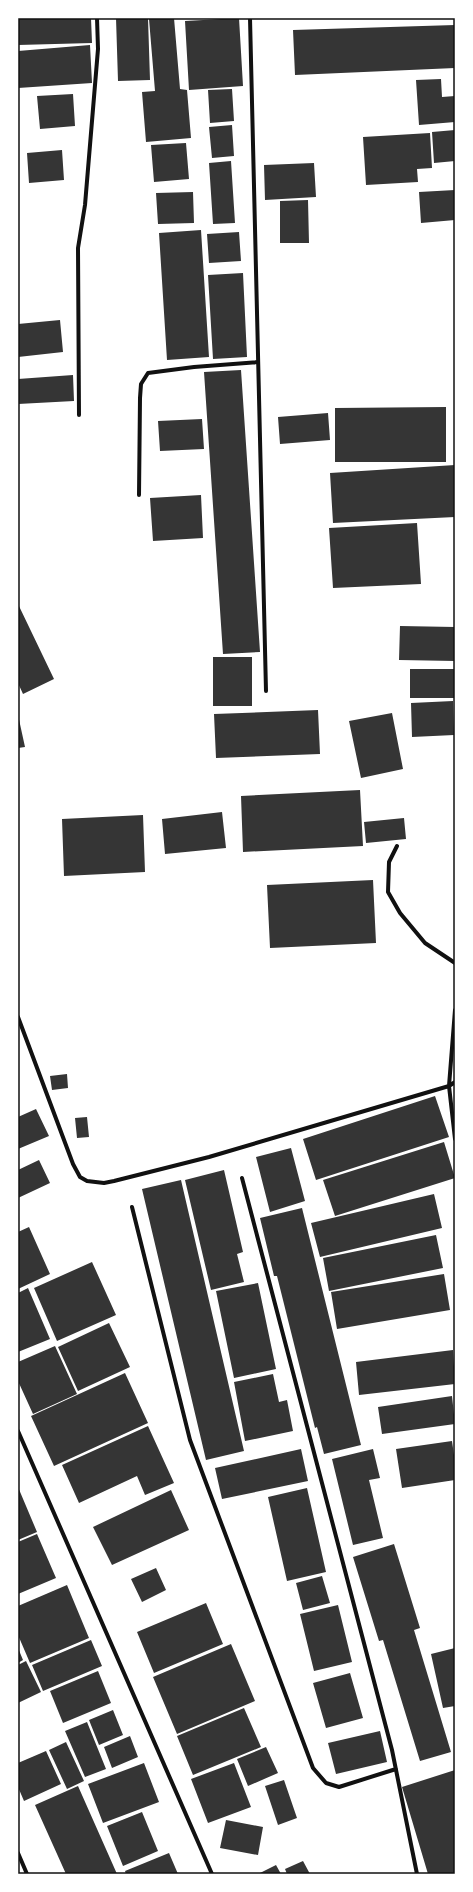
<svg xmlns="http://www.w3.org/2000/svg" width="473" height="1892" font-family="Inter,sans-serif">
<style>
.building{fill:#353535}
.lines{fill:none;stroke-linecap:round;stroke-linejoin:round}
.minor{stroke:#111;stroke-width:4}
.neatline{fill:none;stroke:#111;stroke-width:1.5}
</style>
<rect width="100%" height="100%" fill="#fff"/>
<path class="building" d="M18,18h73l1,25 -74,2z
M116,18h32l2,62 -32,1z
M174,18l6,71 7,1 4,48 -45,4 -4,-50 13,-1 -6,-72z
M239,18l4,68 -54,4 -4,-69z
M455,25v43l-160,7 -2,-45z
M90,45l2,38 -74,5v-37z
M441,79l1,18 13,-1v26l-36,3 -3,-45z
M232,89l2,32 -24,2 -2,-33z
M73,94l2,32 -35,3 -3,-33z
M232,125l2,31 -22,2 -3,-31z
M455,130v31l-21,2 -2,-31z
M430,133l2,35 -15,1 1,13 -52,3 -3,-48z
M186,143l3,36 -35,3 -3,-37z
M62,150l2,30 -35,3 -2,-30z
M231,161l4,62 -22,1 -4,-61z
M314,163l2,34 -51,3 -1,-35z
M455,190v30l-34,3 -2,-31z
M193,192l1,31 -36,1 -2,-31z
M308,200l1,43h-29v-42z
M201,230l8,127 -42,3 -8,-127z
M239,232l2,29 -32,2 -2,-29z
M243,273l4,84 -34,2 -5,-84z
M60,320l3,32 -45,5v-33z
M241,370l19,282 -37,2 -19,-282z
M73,375l1,26 -56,3v-25z
M446,407v55h-111v-54z
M328,413l2,27 -50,4 -2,-27z
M202,419l2,30 -44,2 -2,-30z
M455,465v52l-122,6 -3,-50z
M201,495l2,43 -50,3 -3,-43z
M417,523l4,61 -88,4 -4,-60z
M18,604l36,75 -31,15 -5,-11z
M400,626l55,1v34l-56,-1z
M213,657h39v49h-39z
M410,669h45v29h-45z
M453,701l1,34 -42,2 -1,-34z
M318,710l2,44 -104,4 -2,-44z
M392,713l11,56 -42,9 -12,-57z
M18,715l7,32 -7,1z
M360,790l3,56 -120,6 -2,-56z
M222,812l4,36 -61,6 -3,-35z
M143,815l2,57 -81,4 -2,-57z
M404,818l2,21 -40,4 -2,-21z
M373,880l3,63 -106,5 -3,-63z
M67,1074l1,14 -16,2 -2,-14z
M435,1096l14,41 -133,43 -13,-41z
M36,1109l13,27 -31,13v-32z
M87,1117l2,20 -12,1 -2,-20z
M444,1142l11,36 -120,38 -12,-36z
M291,1148l14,53 -35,11 -14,-55z
M39,1160l11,23 -32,15v-28z
M224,1170l19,82 -6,2 7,28 -33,8 -26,-110z
M181,1180l63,271 -38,9 -64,-271z
M434,1194l8,34 -122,29 -9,-34z
M302,1208l59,237 -37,9 -7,-27 -2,1 -38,-152h-3l-14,-58z
M29,1227l21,47 -32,15v-57z
M436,1235l7,33 -114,23 -6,-33z
M92,1262l24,53 -59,26 -23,-53z
M444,1274l6,36 -113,19 -6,-37z
M258,1283l18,86 -42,9 -18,-87z
M28,1288l22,51 -32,13v-59z
M109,1323l21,44 -52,24 -20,-44z
M55,1346l22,48 -44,20 -15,-33v-19z
M453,1350l2,34 -96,11 -3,-33z
M125,1373l23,50 -94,43 -23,-50z
M273,1374l6,28 8,-2 6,31 -48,10 -11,-59z
M452,1396l3,28 -73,10 -4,-27z
M148,1426l26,57 -29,12 -8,-19 -58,27 -17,-38z
M452,1441l3,21v18l-53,8 -6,-39z
M301,1449l7,32 -86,18 -7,-31z
M373,1449l7,29 -11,2 14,58 -30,7 -21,-86z
M18,1487l19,45 -19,8z
M307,1488l19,84 -39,9 -19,-84z
M171,1490l18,40 -77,35 -19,-38z
M37,1534l19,44 -38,16v-52z
M394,1544l26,84 -6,2 37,122 -31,9 -37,-121 -4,1 -26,-84z
M156,1568l10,22 -24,12 -11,-23z
M322,1576l8,27 -27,7 -7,-27z
M67,1585l22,53 -59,25 -12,-28v-29z
M206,1603l17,41 -69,29 -17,-41z
M338,1605l14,57 -38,9 -14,-57z
M91,1640l11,26 -59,25 -11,-26z
M231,1644l24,57 -78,33 -24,-57z
M18,1648l5,12 -5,3z
M455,1648v58l-12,2 -12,-54z
M26,1661l15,31 -23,11v-38z
M98,1671l13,32 -48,20 -13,-32z
M350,1673l13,45 -37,10 -13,-45z
M244,1708l17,39 -68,28 -16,-39z
M113,1710l10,25 -24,10 -10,-25z
M87,1722l19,47 -21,8 -20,-46z
M380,1731l7,31 -51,12 -8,-31z
M130,1736l8,21 -26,11 -8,-21z
M66,1742l18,39 -17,8 -18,-39z
M266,1747l12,26 -30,13 -11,-27z
M46,1751l15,33 -37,17 -6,-14v-24z
M144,1763l15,39 -56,21 -15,-39z
M234,1763l17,44 -43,16 -17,-44z
M455,1770v103l-27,1 -26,-87z
M284,1780l13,38 -19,7 -13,-39z
M78,1786l39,88h-51l-31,-69z
M142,1812l16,39 -35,15 -16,-40z
M226,1820l37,7 -5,28 -38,-7z
M169,1853l9,21h-52l-1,-3z
M303,1861l7,13h-23l-2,-5z
M276,1865l5,9h-23z"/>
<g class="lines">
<path class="minor" d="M250,18l16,673
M79,415l-1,-167 7,-43 13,-156 -1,-31
M139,495l1,-97 1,-14 7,-11 46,-6 64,-5
M397,846l-8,16 -1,30 12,21 25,30 30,20
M455,1010l-6,76 6,53
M18,1017l55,147 7,13 7,4 17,2 10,-2 95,-24 240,-71 6,-4
M242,1178l150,572 25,124
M132,1207l58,233 123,328 13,15 13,4 57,-18
M18,1431l194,443
M18,1853l9,21"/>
</g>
<rect width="473" height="1892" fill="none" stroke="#ffffff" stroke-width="38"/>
<rect x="19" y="19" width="435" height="1854" class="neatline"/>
</svg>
